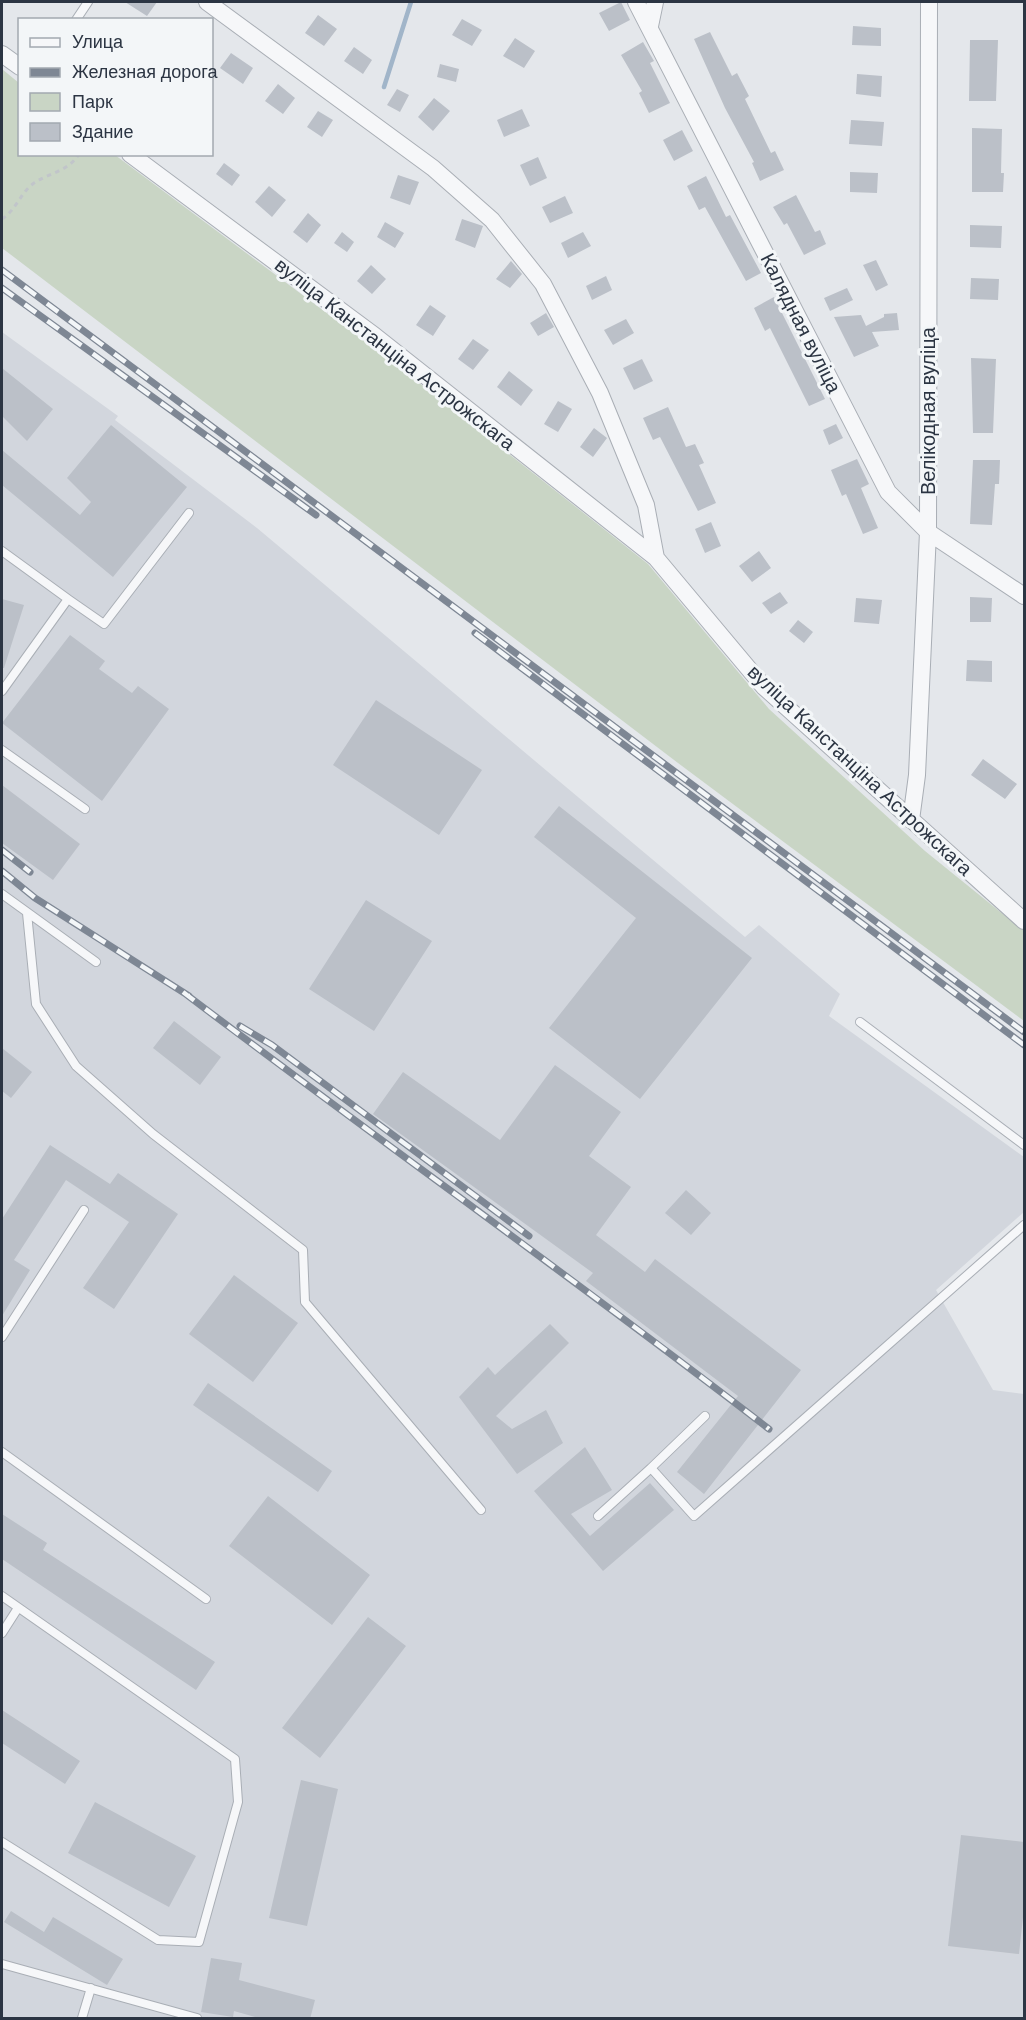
<svg xmlns="http://www.w3.org/2000/svg" width="1026" height="2020" font-family="'DM Sans',sans-serif">
<style>
.built{fill:#d2d6dd}
.green{fill:#c9d5c5}
.lines{fill:none;stroke-linecap:round;stroke-linejoin:round}
.stream{stroke:#a1b5c9;stroke-width:4.5}
.building{fill:#bbc0c8}
.lane-casing{stroke:#a9aeb5;stroke-width:10}
.street-casing{stroke:#a9aeb5;stroke-width:18}
.path{stroke:#c1c5ca;stroke-width:3;stroke-dasharray:4.5 4.5;stroke-linecap:butt}
.lane{stroke:#f6f7f9;stroke-width:8}
.street{stroke:#f6f7f9;stroke-width:16}
.rail-casing{stroke:#7e8794;stroke-width:7}
.rail{stroke:#f3f6f8;stroke-width:4.5;stroke-dasharray:14;stroke-linecap:butt}
.labels{text-anchor:middle;dominant-baseline:central;stroke-width:6;stroke-linejoin:round;paint-order:stroke}
.street-label{font-size:20px;fill:#2c3543;stroke:#f3f6f8}
</style>
<rect width="100%" height="100%" fill="#e4e7eb"/>
<path class="built" d="M2,332l116,84 -3,4 142,108 488,409 14,-12 81,69 -11,22 195,141v55l-88,78 57,100 31,4v624h-1022z"/>
<path class="green" d="M2,69l17,14 1,71 95,1 288,215 245,194 121,145 156,142 99,80v90l-346,-258 -676,-515z"/>
<g class="lines">
<path class="stream" d="M384,87l27,-85"/>
</g>
<path class="building" d="M125,2h32l-10,14z
M621,2l9,18 -21,11 -10,-18z
M318,15l19,14 -13,17 -19,-13z
M462,19l20,11 -10,16 -20,-11z
M853,26l28,2v18l-29,-1z
M710,32l22,44 5,-3 12,23 -4,3 26,54 4,-2 9,19 -24,11 -8,-18 2,-1 -29,-54 -31,-69z
M515,38l20,13 -11,17 -21,-12z
M970,40h28l-2,61h-27z
M643,42l11,19 -4,2 20,40 -21,10 -10,-20 3,-2 -21,-36z
M354,47l18,13 -9,14 -19,-13z
M231,53l22,15 -10,16 -23,-16z
M440,64l19,5 -3,13 -19,-5z
M857,74l25,2 -1,21 -25,-3z
M278,84l17,14 -12,16 -18,-13z
M397,89l12,6 -9,17 -13,-7z
M434,98l16,13 -17,20 -15,-14z
M522,109l8,17 -26,11 -7,-17z
M318,111l15,9 -11,17 -15,-10z
M851,120l33,2 -2,24 -33,-2z
M972,128l30,1 -1,44h3l-1,19h-31z
M682,130l11,21 -19,10 -11,-21z
M538,157l9,21 -17,8 -10,-21z
M224,163l16,12 -8,11 -16,-12z
M850,172l28,1 -1,20 -27,-1z
M398,175l21,7 -9,23 -20,-7z
M706,176l20,41 4,-2 31,58 -15,8 -41,-74 -6,3 -12,-24z
M269,186l17,14 -14,17 -17,-15z
M796,195l19,37 5,-2 6,14 -22,11 -17,-32 -3,2 -11,-18z
M565,196l8,17 -23,10 -8,-16z
M308,213l13,12 -14,18 -14,-11z
M462,219l21,7 -8,22 -20,-8z
M385,222l19,11 -9,15 -18,-11z
M970,225l32,1 -1,22 -31,-1z
M342,232l12,10 -7,10 -13,-9z
M583,232l8,14 -23,12 -7,-15z
M876,260l12,25 -12,6 -13,-26z
M511,261l11,13 -12,14 -14,-9z
M371,265l15,14 -14,15 -15,-13z
M606,276l6,14 -20,10 -6,-14z
M971,278l28,1 -1,21 -28,-1z
M847,288l6,12 -23,11 -6,-13z
M774,297l51,102 -16,7 -39,-78 -5,3 -11,-23z
M430,305l16,11 -13,20 -17,-11z
M546,313l8,14 -16,9 -8,-13z
M897,313l2,17 -27,2 7,14 -25,11 -20,-40 27,-2 5,11 18,-9v-3z
M626,319l8,14 -21,12 -9,-15z
M473,339l16,11 -16,20 -15,-11z
M971,358l25,1 -3,74h-20z
M642,359l11,22 -19,9 -11,-22z
M2,368l51,41 -26,32 -25,-25z
M509,371l24,19 -12,16 -24,-19z
M558,401l14,8 -14,23 -14,-8z
M668,407l18,40 9,-3 9,19 -5,2 17,38 -18,8 -38,-74 -7,3 -10,-22z
M836,424l7,14 -14,7 -6,-15z
M111,425l76,62 -74,90 -111,-92v-35l78,65 11,-13 -24,-24z
M594,428l13,10 -14,19 -13,-10z
M857,459l12,25 -8,4 17,40 -15,6 -17,-40 -4,2 -11,-26z
M973,460h27l-1,24h-4l-3,41 -22,-1z
M711,522l10,24 -16,7 -10,-24z
M759,551l12,17 -19,14 -13,-16z
M780,592l8,11 -17,11 -9,-11z
M970,597l22,1 -1,24h-21z
M856,598l26,2 -3,24 -25,-2z
M2,599l22,6 -20,63h-2z
M798,620l15,12 -9,11 -15,-12z
M70,635l35,26 -6,8 33,24 6,-7 31,23 -67,92 -100,-78z
M967,660l25,1v21l-26,-1z
M376,700l106,70 -43,65 -106,-70z
M983,759l34,25 -12,15 -34,-24z
M2,785l78,59 -27,36 -51,-37z
M559,806l193,152 -112,141 -91,-71 87,-110 -102,-81z
M366,900l66,41 -58,90 -65,-42z
M174,1021l47,36 -21,28 -47,-37z
M2,1048l30,24 -21,26 -9,-7z
M555,1065l66,47 -32,44 42,31 -35,48 49,37 10,-13 146,111 -97,124 -27,-22 61,-76 -152,-115 7,-8 -220,-159 30,-42 97,68z
M50,1145l60,39 8,-11 60,41 -64,95 -31,-21 46,-66 -63,-42 -52,80 16,10 -28,46v-97z
M686,1190l25,23 -20,22 -26,-22z
M234,1275l64,48 -45,59 -64,-48z
M550,1324l19,19 -73,73 16,13 34,-19 17,33 -46,31 -58,-77 29,-30 7,8z
M208,1383l124,88 -14,21 -125,-87z
M585,1447l27,43 -41,24 19,22 60,-53 24,27 -71,61 -69,-80z
M268,1496l102,79 -38,50 -103,-79z
M2,1514l45,29 -4,7 172,112 -19,28 -194,-131z
M368,1617l38,29 -86,112 -38,-30z
M2,1710l78,51 -15,23 -63,-41z
M301,1780l37,9 -31,137 -38,-8z
M95,1802l101,54 -27,51 -101,-54z
M961,1835l63,7v66l-5,46 -71,-8z
M11,1911l33,21 9,-15 70,42 -16,26 -103,-63z
M211,1958l31,5 -3,17 76,20 -5,19h-48l-28,-8 -1,6 -32,-5z"/>
<g class="lines">
<g class="lane-casing">
<path id="lane" d="M76,20l12,-18
M2,551l66,48
M2,691l66,-92 36,25 85,-111
M2,750l83,59
M2,894l94,68
M27,913l9,91 40,62 77,68 150,116 2,52 176,208
M860,1022l164,123
M2,1337l82,-127
M705,1416l-54,52 43,48 330,-291
M2,1452l204,147
M598,1516l53,-48
M2,1596l233,163 3,43 -39,140 -41,-2 -156,-98
M2,1633l16,-25
M2,1964l195,54
M82,2018l9,-30"/>
</g>
<g class="street-casing">
<path id="street" d="M207,2l226,166 59,52 51,64 57,109 46,112 10,53
M636,2l252,490 40,40 96,64
M650,26l5,-24
M2,54l18,13
M130,154l245,182 281,222 108,129 260,234
M911,820l6,-45 11,-243 1,-530"/>
</g>
<path class="path" d="M2,219c14,-9 19,-27 32,-36 15,-10 35,-12 45,-29"/>
<use href="#lane" class="lane"/>
<use href="#street" class="street"/>
<g class="rail-casing">
<path id="rail" d="M2,270l1022,762
M2,288l314,227
M475,633l549,412
M2,850l28,22
M2,871l33,27 154,98
M183,992c194,147 393,288 586,437
M240,1026l32,19 257,191"/>
</g>
<use href="#rail" class="rail"/>
</g>
<g class="labels">
<g class="street-label">
<text transform="translate(801 323) rotate(63)">Калядная вуліца</text>
<text transform="translate(395 354) rotate(38)">вуліца Канстанціна Астрожскага</text>
<text transform="translate(928 411) rotate(-90)">Велікодная вуліца</text>
<text transform="translate(860 770) rotate(43)">вуліца Канстанціна Астрожскага</text>
</g>
</g>
<rect width="1026" height="2020" fill="none" stroke="#2c3543" stroke-width="6"/>
<rect x="18" y="18" width="195" height="138" fill="#f3f6f8" stroke="#a3a9b0" stroke-width="1.5"/>
<rect x="30" y="38" width="30" height="9" fill="#f6f7f9" stroke="#a3a9b0" stroke-width="1.5"/>
<text x="72" y="48" font-size="18" fill="#2c3543">Улица</text>
<rect x="30" y="68" width="30" height="9" fill="#7e8794" stroke="#a3a9b0" stroke-width="1.5"/>
<text x="72" y="78" font-size="18" fill="#2c3543">Железная дорога</text>
<rect x="30" y="93" width="30" height="18" fill="#c9d5c5" stroke="#a3a9b0" stroke-width="1.5"/>
<text x="72" y="108" font-size="18" fill="#2c3543">Парк</text>
<rect x="30" y="123" width="30" height="18" fill="#bbc0c8" stroke="#a3a9b0" stroke-width="1.5"/>
<text x="72" y="138" font-size="18" fill="#2c3543">Здание</text>
</svg>
